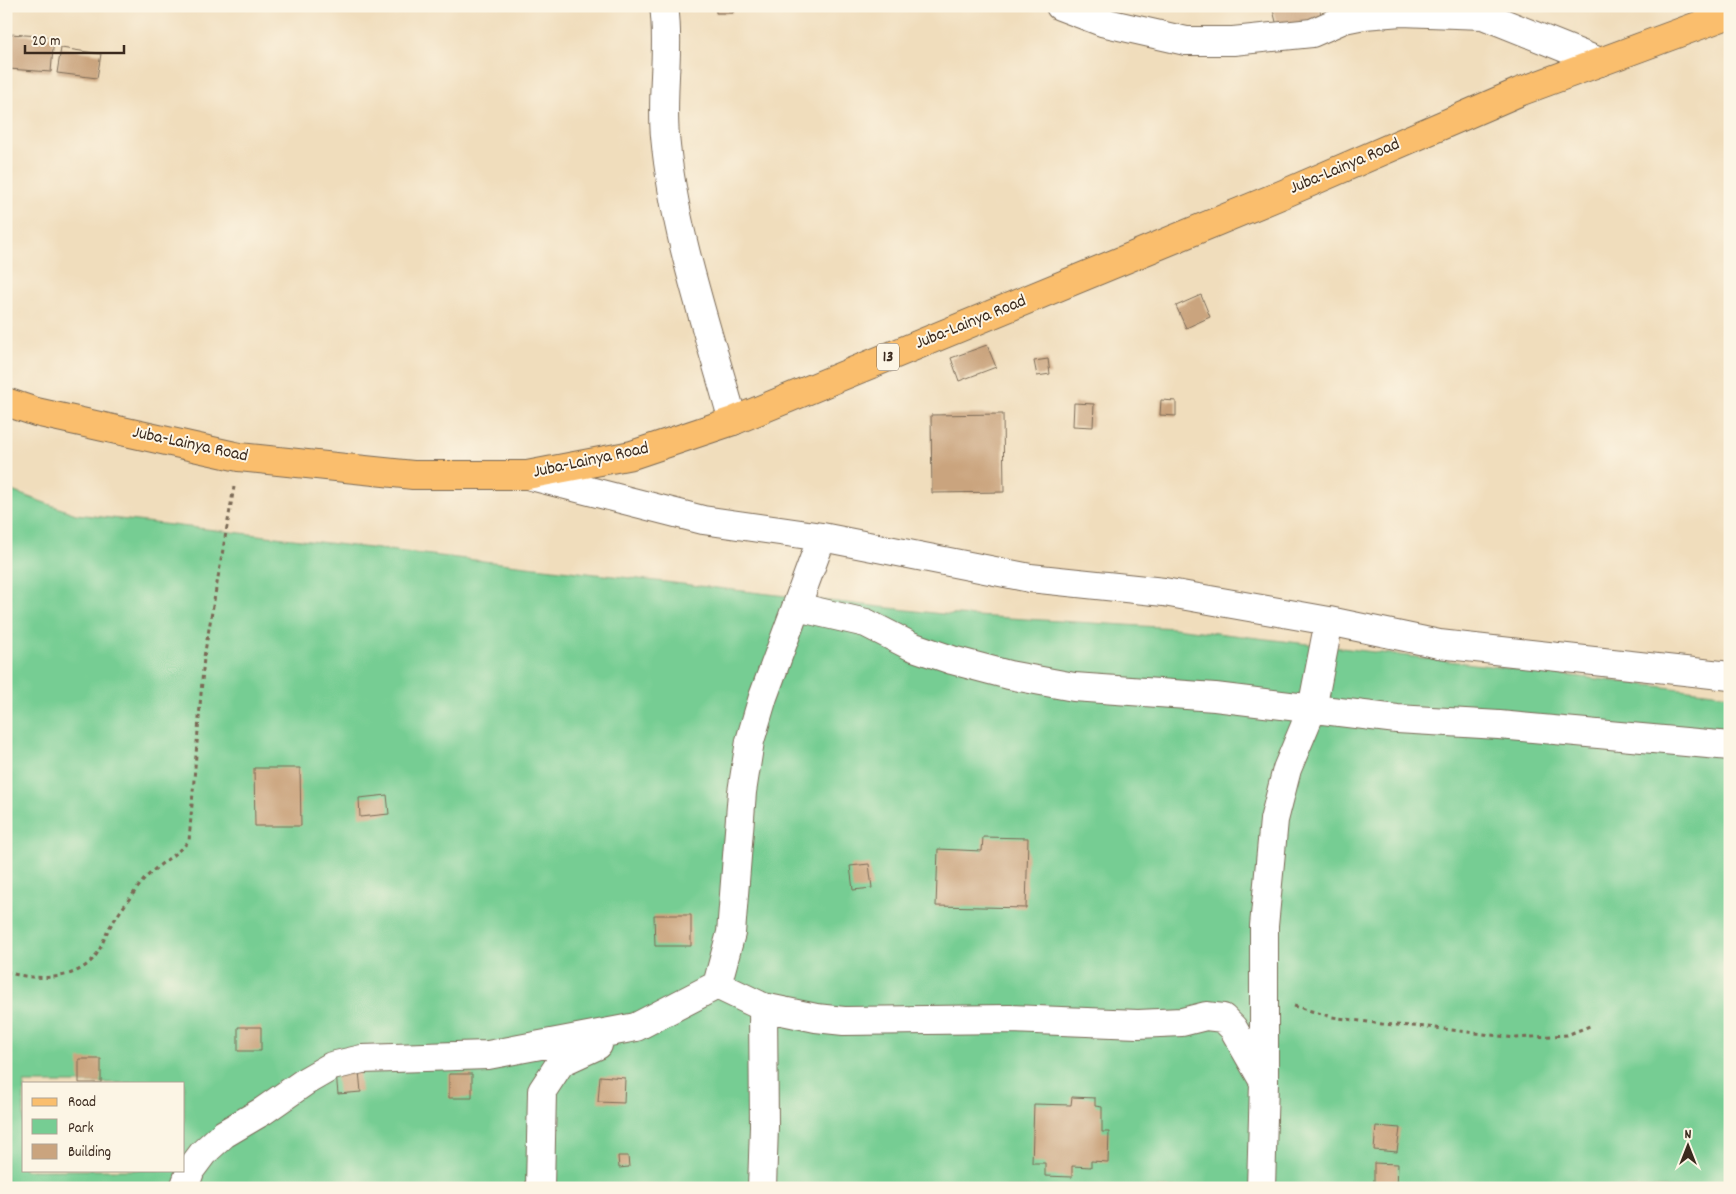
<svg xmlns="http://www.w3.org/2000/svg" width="1736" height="1194" font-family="Dekko,sans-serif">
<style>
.green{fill:#76cd93;stroke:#587c58;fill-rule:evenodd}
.building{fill:#caa47e}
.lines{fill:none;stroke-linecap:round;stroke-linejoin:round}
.street-casing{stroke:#7a6955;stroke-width:30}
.primary-casing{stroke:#7a6955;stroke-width:30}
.path{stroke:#7a6955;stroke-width:3;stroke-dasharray:4 4;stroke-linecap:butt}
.street{stroke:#fff;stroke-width:28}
.primary{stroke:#fabe6d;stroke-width:28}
.labels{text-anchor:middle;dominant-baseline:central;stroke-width:4;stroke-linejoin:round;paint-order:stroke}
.shield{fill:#fcf5e5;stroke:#75675a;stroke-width:1}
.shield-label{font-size:16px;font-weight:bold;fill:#3b2a1e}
.street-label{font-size:18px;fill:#3b2a1e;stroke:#fcf5e5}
</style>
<rect width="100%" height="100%" fill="#fcf5e5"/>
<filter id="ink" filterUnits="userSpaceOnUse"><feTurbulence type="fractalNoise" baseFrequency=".02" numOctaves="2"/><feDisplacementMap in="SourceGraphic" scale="10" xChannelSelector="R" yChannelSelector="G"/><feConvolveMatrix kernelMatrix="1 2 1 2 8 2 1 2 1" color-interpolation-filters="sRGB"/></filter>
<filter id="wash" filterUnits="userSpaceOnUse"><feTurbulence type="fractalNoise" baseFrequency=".0096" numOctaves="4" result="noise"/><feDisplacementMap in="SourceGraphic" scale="20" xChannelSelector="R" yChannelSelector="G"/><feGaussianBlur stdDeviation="1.12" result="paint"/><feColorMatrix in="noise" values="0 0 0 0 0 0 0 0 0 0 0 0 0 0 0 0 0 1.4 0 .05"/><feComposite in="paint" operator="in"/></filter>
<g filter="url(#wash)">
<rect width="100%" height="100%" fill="#f0ddbc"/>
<path class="green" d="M6,489l70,25 866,100 233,14 555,67v493h-1724zM24,1083h160v87h-160z"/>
<g id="blocks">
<path class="building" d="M716,6h17v7h-17z
M1272,6h47l3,14 -44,10z
M10,34l44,3 -3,35 -43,-3z
M61,48l40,6 -4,24 -40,-5z
M1201,295l9,22 -24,11 -10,-22z
M987,345l9,22 -37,14 -8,-23z
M1048,359l2,15 -13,2 -3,-15z
M1161,400l15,1v15l-16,-1z
M1074,403l20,1 -1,23 -20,-1z
M1003,414l1,78 -72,1 -1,-78z
M254,768h46l1,58h-46z
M387,795l2,19 -29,3 -1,-19z
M983,837l45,1 -2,70 -90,-2 2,-57 44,2z
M869,864l3,24 -19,2 -3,-24z
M654,915h37v31h-36z
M238,1027h23v24h-23z
M79,1059h22v24h-22z
M359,1071l2,21 -23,2 -2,-21z
M449,1074h23v24h-23z
M600,1076l25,2 -1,25 -26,-1z
M1072,1097l23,1v8l7,1v25h7l-1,30 -17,-1v6l-19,-1v11l-27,-1v-13h-13l2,-59 37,1z
M1376,1126l24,2 -3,24 -23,-2z
M618,1156h10l1,11 -10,1z
M1374,1163l24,1 -1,24 -23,-1z
M630,1184h24v4h-24z"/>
</g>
</g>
<g filter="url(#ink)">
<use href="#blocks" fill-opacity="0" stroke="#7a6955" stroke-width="1"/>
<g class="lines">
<g class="street-casing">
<path id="street" d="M664,6c6,44 -3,86 1,130 9,97 42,191 68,285
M1060,6l42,16 84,19h47l79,-8 32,-14 20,-4 37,-3 82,3 117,47
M527,475l176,45 119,17 208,41 134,14 165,29 110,23 291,32
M797,607l69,16 45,23 41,14 57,15 65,12 141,10 182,22 102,6 231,21
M717,985l46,22 53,11 28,3 166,-2 128,5 44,-2 24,-6 17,2 10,10 31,54
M184,1188l7,-19 12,-16 21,-19 39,-23 43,-30 26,-15 30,-7 126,-4 148,-28 81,-42 14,-52 11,-141 8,-51 13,-44 59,-160
M540,1188l2,-97 19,-29 37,-17
M762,1188l2,-62 -1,-119
M1261,1188l3,-106v-156l10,-106 13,-51 25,-60 17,-88"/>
</g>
<g class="primary-casing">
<path id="primary" d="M6,402l30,10 203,45 174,18h114l105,-20 101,-34 548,-226 238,-103 211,-78"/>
</g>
<path class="path" d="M6,972c28,8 66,10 87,-13 9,-10 11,-23 18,-34 10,-15 21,-30 32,-44 12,-15 32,-25 46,-40l15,-184 30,-170
M1294,1006l38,11 50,7 46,3 88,11 51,-3 25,-10"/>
<use href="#street" class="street"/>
<use href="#primary" class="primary"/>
</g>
</g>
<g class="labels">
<rect class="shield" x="877" y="343.5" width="22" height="27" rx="4"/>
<g class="shield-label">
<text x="888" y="357">13</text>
</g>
<g class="street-label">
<text transform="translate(1345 167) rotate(-23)">Juba-Lainya Road</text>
<text transform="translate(971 323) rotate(-22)">Juba-Lainya Road</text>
<text transform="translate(190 445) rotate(12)">Juba-Lainya Road</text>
<text transform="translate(591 461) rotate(-12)">Juba-Lainya Road</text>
</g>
</g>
<rect width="1736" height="1194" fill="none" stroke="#fcf5e5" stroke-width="25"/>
<rect x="22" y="1082" width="162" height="90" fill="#fcf5e5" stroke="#afa495"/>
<rect x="32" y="1098" width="25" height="8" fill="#fabe6d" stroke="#afa495"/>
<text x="68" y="1106" font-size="15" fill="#3b2a1e">Road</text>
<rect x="32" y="1119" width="25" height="15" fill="#76cd93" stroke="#afa495"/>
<text x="68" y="1132" font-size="15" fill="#3b2a1e">Park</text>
<rect x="32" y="1144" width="25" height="15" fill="#caa47e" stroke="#afa495"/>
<text x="68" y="1156" font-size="15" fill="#3b2a1e">Building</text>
<g transform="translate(1688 1146)" stroke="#fcf5e5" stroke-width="4" paint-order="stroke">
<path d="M0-4L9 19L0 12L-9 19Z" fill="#3b2a1e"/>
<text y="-8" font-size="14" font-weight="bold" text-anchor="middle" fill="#3b2a1e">N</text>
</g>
<path d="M25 45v8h99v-8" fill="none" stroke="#3b2a1e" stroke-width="2.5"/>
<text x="32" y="45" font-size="15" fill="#3b2a1e" stroke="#fcf5e5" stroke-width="4" paint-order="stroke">20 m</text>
</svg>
